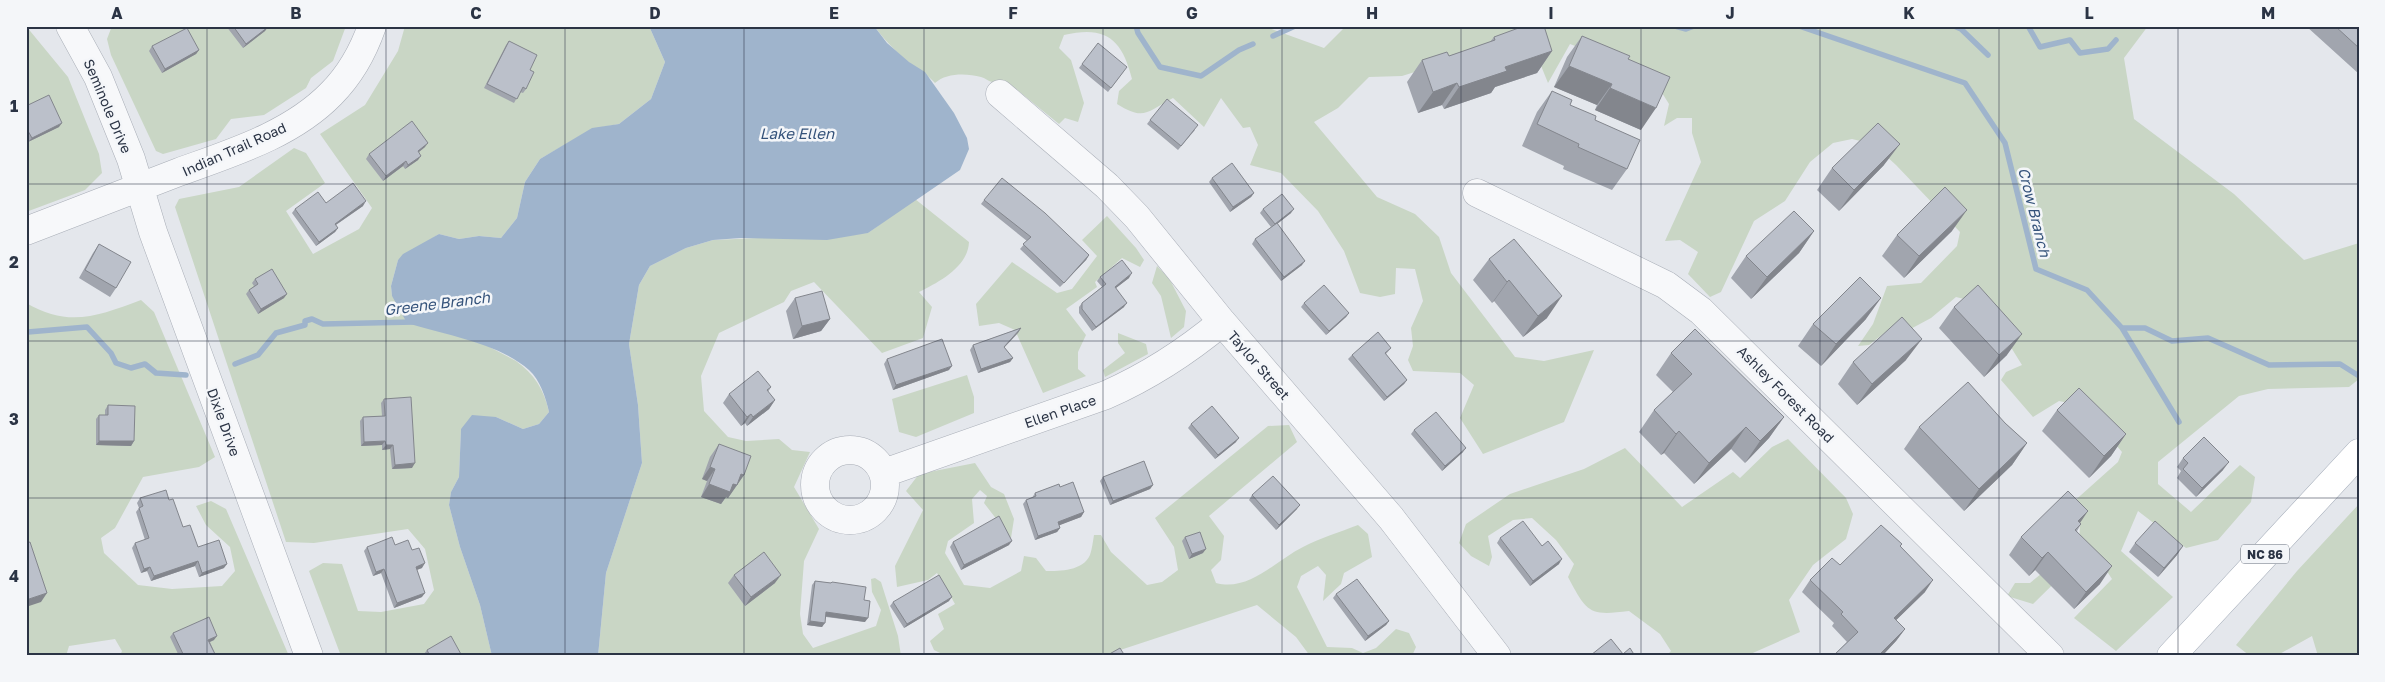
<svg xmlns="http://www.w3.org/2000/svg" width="2385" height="682" font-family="'Golos Text',sans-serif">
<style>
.green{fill:#c9d6c5}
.water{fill:#9fb4cc}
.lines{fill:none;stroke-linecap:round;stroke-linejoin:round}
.stream{stroke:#9fb4cc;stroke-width:5.5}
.minor-casing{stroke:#a9aeb7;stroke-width:29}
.major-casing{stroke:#a3abb8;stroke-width:29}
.minor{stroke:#f7f8fa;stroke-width:28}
.major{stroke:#fff;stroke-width:28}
.wall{fill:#a1a5ae}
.shaded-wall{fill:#83868d}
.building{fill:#bbc0ca;stroke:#83868d}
.grid{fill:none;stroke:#2b3445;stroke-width:1;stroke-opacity:0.55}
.labels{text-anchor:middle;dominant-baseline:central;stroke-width:5;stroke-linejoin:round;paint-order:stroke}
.shield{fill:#f4f6f9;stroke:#676e7b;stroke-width:1}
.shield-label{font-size:12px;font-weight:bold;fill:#2b3445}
.street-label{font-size:14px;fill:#2b3445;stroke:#f4f6f9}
.water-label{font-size:15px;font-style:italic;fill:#34527a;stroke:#f4f6f9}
.neatline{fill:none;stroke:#2b3445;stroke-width:2}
.grid-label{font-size:16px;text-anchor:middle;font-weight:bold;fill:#2b3445}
</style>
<rect width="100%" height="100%" fill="#e4e7ec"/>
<path class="green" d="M26,26l42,51 31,77 3,19 -17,17 -59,22z
M112,26h234l-13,35 -22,17 -5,10 -42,27 -33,4 -15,20 -53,15 -7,-3 -45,-96 -4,-16z
M405,26h244l16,36 -14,37 -32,25 -27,5 -52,30 -15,23 -8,36 -16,20 -22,-2 -20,3 -20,-5 -41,26 -7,26 1,10 124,65c18,13 28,28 33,51l-10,12 -16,5 -27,-12 -35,12 -2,48 -8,15 -2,13 11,42 20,58 12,51h-151l-32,-85 14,-8 19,1 16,47 23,1 43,-8 10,-14 -9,-41 -17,-20 -94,14 -28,-1 -111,-335 4,-8 60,-12 55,-39 12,5 19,30 -39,28 27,43 46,-25 13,-21 -52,-74 45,-29 33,-54z
M874,26h389l61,22 22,-22h802l-24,32 10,61 100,75 70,66 55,-17v136l-10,8 -81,2 -29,7 -81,66v22l33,28 49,-47 15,12 -4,25 -33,38 -32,8 -48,-37 -17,40 52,46 -57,54 -42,-33 38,-39 -21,-32 -58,57 -26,-8 8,-13h15l49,-40 1,-18 -9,-21 47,-42 4,-10 -40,-46 -23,-5 -26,16 -32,-37 5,-8 16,-7 -38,-61 -28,-7 -25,21 -26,14 -9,-8 -27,21 -11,1 15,-22 14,-38 34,-3 36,-37 3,-14 -64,-67 -23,-21 -21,-5 -19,4 -23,19 -25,39 -31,20 -33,71 -11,5 -22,-23 10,-22 -18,-12 -15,1 36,-79 -9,-29v-15h-15l-13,8 5,-22 -10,-16 -55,-31 -34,-13 -22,39 -19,-47 -127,40 -33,1 -31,31 -24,14 63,75 38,17 24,23 12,36 64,84 29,4 50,-11 -30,72 -81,32 -23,-36 14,-33 -14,-12 -47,-2 -5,-11 5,-14 -2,-18 12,-27 -8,-32 -19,-1 -1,26 -15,3 -20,-4 -16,-42 -26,-40 -37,-38 -31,-8 8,-20 -8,-18 -7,1 -22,-30 -17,29 -31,-29c-26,14 -29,23 -56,6l2,-13 13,-12c-10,-40 -26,-54 -68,-44l-5,13 12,12 13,43 -6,19 -13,-4 -6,6 -48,-39c-7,-3 -13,-1 -19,-3 -4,-1 -7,-4 -11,-5 -15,-4 -35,-4 -46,6 -9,-10 -18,-14 -28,-22 -13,-11 -23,-22 -33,-35z
M915,199l54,43c-1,25 -30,40 -50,50l13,15 -9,31 -41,15 -68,-71 -23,9 -7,11 -65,31 -18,43 3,35 24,26 18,4 33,-2 13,11 18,2 -16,35 25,42 -15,32 -4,53 3,20 10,14 63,-22 5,-16 -9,-18 -1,-13 4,-1 6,4 17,54 3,20h-303l8,-83 36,-110 -4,-58 -9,-61 10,-59 11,-19 36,-18 27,-8 155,-7z
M1107,216l29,32 8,12 -4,7 -18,-9 -27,24 2,5 -31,22 20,26 -8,17v17l8,7 -43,17 -28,-63 -16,-7 -20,3 -3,-22 36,-42 45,31 15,-4 25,-33 -15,-16z
M1157,266l12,12 17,33 -2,16 -13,11 -10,-42 -9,-13z
M141,300l13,12 61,145 -16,10 -56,10 -28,51 -14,10 3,15 34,32 34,4 50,-3 13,-15 -5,-24 -24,-22 -10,-19 15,-5 15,8 63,147h-169l2,-5 -7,-12 -46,7 -3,10h-40v-353c43,25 72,13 115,-3z
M1118,333l28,11 2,10 -43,23 -2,-7 22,-17 -7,-10z
M967,375l7,22v16l-58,24 -17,-5 -7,-33z
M1289,425l8,17 -88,74 15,20 -3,24 -10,10 5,13c33,9 59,-22 87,-36 17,-9 37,-15 55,-22l10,9 4,23 -28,16 -3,11 -18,17 3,-26 -8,-9 -17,10 -4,11 30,60 25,1 11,5 13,-5 20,-19 13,4 7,14 -4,9h-102l-14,-19 -39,-32 -155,51h-156l-12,-6 -4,-9 14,-12 -6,-15 17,-10 -18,-31 -9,7 -31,7 -2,-21 28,-56 -17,-19 13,-17 56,-11 16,24 13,7 10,25 -3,19 -27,-35 3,-7 -7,-6 -8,9 2,24 -26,18 -3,12 19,32 26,3 31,-17 3,-15 12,2 10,13c14,0 37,0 44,-16 2,-6 3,-14 4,-20h7l10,17 36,33 15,-3 16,-12 -4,-23 -19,-29 113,-92z
M1788,439l58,59 7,16 -7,25 -33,26 -24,35 11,32 -54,24h-80l5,-5 -11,-17 -31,-23c-40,5 -42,2 -61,-34l6,-13 -18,-24 -24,-22 -19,2 -25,16 4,21 -3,9 -18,-10 -12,-13 7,-19 44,-30 74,-25 41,-21 57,59 51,-35 7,6 32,-31z
M2359,504v152h-41l-6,-20 -36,20h-26l-14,-11 61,-74z"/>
<path class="water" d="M649,26h225l13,17 22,19 16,10 29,41 13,25 2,11 -9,21 -92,63 -41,7 -86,-2 -28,2 -27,8 -36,18 -11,19 -10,59 9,61 4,58 -36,110 -8,83h-106l-12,-51 -20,-58 -11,-42 2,-13 8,-15 2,-48 11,-14 24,2 27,12 16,-5 10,-12c-3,-14 -9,-32 -20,-42 -30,-27 -84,-35 -122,-47l-15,-27 -1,-10 7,-26 5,-6 36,-20 20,5 20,-3 22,2 16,-20 8,-36 15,-23 52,-31 27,-4 32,-25 14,-37z"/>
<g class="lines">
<path class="stream" d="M1136,26l2,7 22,34 41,9 38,-26 14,-6
M1675,26l11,3 8,-3
M1799,26l166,57 40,60 31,126 51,21 35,38h23l27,13 36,-3 61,27 71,-1 19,12
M1954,26l7,3 27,26
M2028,26l12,21 30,-7 10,13 28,-4 8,-9
M1273,36l22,-10
M2122,328l57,94
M26,330l2,2 59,-5 24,26 5,10 15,5 14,-4 11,9 30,2
M235,364l23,-9 18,-22 29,-8v-4l7,-2 11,5 91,-2"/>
<g class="minor-casing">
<path id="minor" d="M70,26l28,51 33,82 22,73 156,424
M1000,94l107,92 30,31 85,105 169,196 106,138
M1477,193l189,92 35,26 349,345
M26,231c51,-20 102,-39 153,-59 52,-19 112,-37 152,-78 19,-19 32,-42 41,-68
M815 485a35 35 0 1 1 70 0a35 35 0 1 1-70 0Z
M884,473l222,-78c43,-19 80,-43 116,-73"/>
</g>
<g class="major-casing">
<path id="major" d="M2171,656l188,-203"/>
</g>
<use href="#minor" class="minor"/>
<use href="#major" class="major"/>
</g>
<path class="wall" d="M226,26h41l-2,5 -22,17z
M2306,26h53v48z
M1582,36l46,23 13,71 -46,-20 2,-5 -43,-18 13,-30z
M1494,37l58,14 -15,22 -42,14 -4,6 -47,16 -2,-4 -24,8 -11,-31 15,-22 27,-4 41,-14z
M509,41l21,29 -4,19 -3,4 -3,-1 -6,11 -30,-15 22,-43z
M152,46l47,4 -3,4 -34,19 -13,-22z
M1082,64l42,7 -16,21 -29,-24z
M1552,91l18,14 57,64 -15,21 -49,-21 1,-3 -42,-20 15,-34z
M26,106l33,21 -31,15 -2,-5z
M1150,120l45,10 -17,20 -31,-26z
M425,147l-6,5 -1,8 -13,9 -2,-3 -20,15 -17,-22 3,-5z
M1884,165l-45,46 -22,-21 15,-22z
M1212,178l42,15 -3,4 -21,15 -21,-30z
M984,200l105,55 -3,5 -26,27 -40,-38 7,-8 -46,-37z
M326,203l37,3 -27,19 2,3 -3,4 -19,14 -24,-33 3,-4z
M1263,209l28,4 -14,11 25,41 -21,16 -29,-37 3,-5 16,-12 -11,-14z
M1814,231l-15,22 -48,46 -20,-21 15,-22z
M1952,231l-48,47 -22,-22 15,-21z
M99,244l17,44 -6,9 -31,-19 14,-25z
M1489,259l58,59 -24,19 -29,-36 -2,2 -19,-23z
M1100,277l29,1 -13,10 8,19 -32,24 -13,-18v-6l3,-4 20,-16 -5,-6z
M255,279l29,19 -26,16 -12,-20 3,-4 5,-4 -2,-3z
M795,298l35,21 -9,12 -28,8 -7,-28z
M1304,303l45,10 -3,4 -20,18 -25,-28z
M1954,307l53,48 -23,22 -45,-49z
M1866,319l-45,47 -23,-20 15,-22z
M1021,328l-17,19 9,11 -3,4 -32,11 -8,-23 3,-5z
M1391,348l-5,6 21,26 -3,4 -20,17 -36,-42 4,-4z
M1671,353l113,64 -15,21 -24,25 -14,-14 -37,35 -30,-31 -3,2 -22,-23 15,-22 19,-18 -17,-17z
M887,359l62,11 -56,20 -9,-26z
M1906,360l-49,45 -19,-21 15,-22z
M771,387l-3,5 7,8 -6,9 -22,17 -2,-3 -4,3 -18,-23 6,-9z
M384,399l28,69 -20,1 -2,-20 -8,1v-5l-21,1 -1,-25 3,-4 19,-1 -1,-13z
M108,405l26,36 -3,5 -35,-1v-26l3,-4h6v-5z
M2057,410l69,24 -15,22 -22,22 -47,-47z
M2005,423l22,20 -15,22 -48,46 -60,-62 15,-22z
M1191,424l45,18 -21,17 -27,-31z
M1414,430l49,22 -21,19 -31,-37z
M719,444l25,31 -16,23 -2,-1 -5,7 -20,-7 6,-16 -5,-2 8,-22z
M2183,458l40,12 -27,27 -19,-19 4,-7 -4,-4z
M1103,477l50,8 -3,4 -40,16 -10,-24z
M1060,487l24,25 -3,5 -22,8 1,3 -3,4 -22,8 -12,-36 3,-4 6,-2 3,-5z
M1252,495l45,14 -21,21 -27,-30z
M140,498l29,2 14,27 15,20 26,21 -25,9 -4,-11 -44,15 -4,-10 -6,2 -9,-25 3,-5 10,-3 -9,-28 3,-4 -2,-5z
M2080,523l1,1 -4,7 23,53 -26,25 -39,-39 -6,6 -20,-21 12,-18z
M1185,537l18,16 -14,6 -7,-18z
M1500,538l42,8 17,18 -29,22 -33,-43z
M953,542l56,3 -48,25 -11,-23z
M2135,543l42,12 -19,22 -29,-25z
M395,545l17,5 10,18 -5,2 5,27 -28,11 -13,-35 -8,3 -9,-25 3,-4z
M1900,546l25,46 -29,28 9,9 -9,12 -14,15h-49l14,-14 -15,-16 2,-3 -32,-31 8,-12 30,-15z
M734,575l41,8 -30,23 -17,-23z
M815,581l15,2 2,-1 32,18 1,22 -39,-5 -4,10 -15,-2 5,-40z
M1336,594l53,27 -3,4 -21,16 -32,-43z
M949,601l-45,27 -14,-22 3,-4z
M173,633l41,7 -4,2 6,14h-37l-9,-19z
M427,650l35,6h-37l-1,-2z"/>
<path class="shaded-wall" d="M268,27l-3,4 -22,17 3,-4z
M199,50l-3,4 -34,19 3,-4z
M1552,51l-15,22 -42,14 -4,6 -47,16 15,-22 46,-20z
M1569,66l43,18 -15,21 -43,-18z
M1457,83l-15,22 -24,8 15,-21z
M1610,88l46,20 -15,22 -46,-20z
M62,123l-3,4 -31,15 4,-4z
M428,143l-3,4 -10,8 3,-4z
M1900,144l-16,21 -45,46 15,-21z
M421,156l-3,4 -13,9 3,-4z
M406,161l-3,5 -20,15 3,-5z
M1254,193l-3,4 -21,15 3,-5z
M366,201l-3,5 -32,22 4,-4z
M1294,209l-3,4 -19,15 3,-4z
M1967,210l-15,21 -48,47 15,-22z
M338,228l-3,4 -19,14 3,-4z
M1814,231l-15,22 -48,46 16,-22z
M1089,255l-3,5 -26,27 4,-4z
M1305,261l-3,4 -21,16 3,-4z
M1132,273l-3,5 -17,13 3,-4z
M1509,280l-15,21 -2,2 15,-21z
M287,294l-3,4 -26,16 3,-5z
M1562,296l-15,22 -24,19 15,-21z
M1881,298l-15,21 -45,47 15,-22z
M1127,303l-3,4 -32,24 4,-4z
M1349,313l-3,4 -20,18 3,-4z
M830,319l-9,12 -28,8 9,-13z
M1021,328l-3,5 -17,18 3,-4z
M2022,334l-15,21 -23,22 15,-22z
M1922,339l-16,21 -49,45 15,-21z
M1013,358l-3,4 -32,11 3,-4z
M952,366l-3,4 -56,20 3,-5z
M1407,380l-3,4 -20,17 3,-4z
M775,400l-6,9 -22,17 6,-9z
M751,414l-6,9 -4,3 6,-9z
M1784,417l-15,21 -24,25 15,-22z
M1746,427l-15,22 -37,35 15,-21z
M1679,431l-15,22 -3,2 15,-21z
M2126,434l-15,22 -22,22 15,-22z
M1239,438l-3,4 -21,17 3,-4z
M99,441h35l-3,5 -35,-1z
M385,441l-3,4 -21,1 3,-4z
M2027,443l-15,22 -48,46 15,-22z
M386,445h7l-3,4 -8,1z
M1466,448l-3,4 -21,19 3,-5z
M2229,462l-6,8 -27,27 6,-9z
M415,463l-3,5 -20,1 3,-4z
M710,467l5,2 -8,12 -5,-2z
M741,474l3,1 -16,23 -2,-1 -5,7 -20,-7 8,-13h24z
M1153,485l-3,4 -40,16 3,-4z
M1300,505l-3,4 -21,21 3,-5z
M2088,511l-12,18 2,-8z
M1084,512l-3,5 -26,10 3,-5z
M1060,528l-3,4 -22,8 3,-4z
M1012,541l-3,4 -48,25 3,-5z
M2183,546l-6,9 -19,22 6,-9z
M1206,549l-3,4 -14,6 3,-5z
M2048,552l-13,18 -6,6 13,-18z
M1562,559l-3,5 -29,22 3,-5z
M198,561l-3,5 -44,15 3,-5z
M425,563l-3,5 -9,3 3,-4z
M227,564l-3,4 -25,9 3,-4z
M2112,566l-12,18 -26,25 12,-17z
M150,567l-3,4 -6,2 3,-4z
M384,569l-3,4 -8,3 3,-4z
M781,575l-6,8 -30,23 6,-9z
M1933,580l-8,12 -39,38 8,-12z
M47,593l-6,9 -15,5v-7z
M425,593l-3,4 -28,11 3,-5z
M952,597l-3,4 -45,27 3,-4z
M826,612l42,6 -3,4 -42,-6z
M810,621l15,2 -3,4 -15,-2z
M1389,621l-3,4 -21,16 3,-5z
M1905,629l-9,12 -14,15h-4z
M217,636l-3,4 -9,4 3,-4z"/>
<path class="building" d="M233,26h34l1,1 -22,17z
M1524,26h20l8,25 -47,16 2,4 -48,16 -2,-4 -24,9 -11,-32 25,-8 2,4 46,-16 -1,-3z
M2335,26h24v22z
M187,28l12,22 -34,19 -13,-23z
M1582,36l48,20 -2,3 42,18 -14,31 -46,-20 2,-4 -43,-18z
M509,41l28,14 -7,15 4,2 -8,17 -3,-2 -6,12 -30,-15z
M1098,43l29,24 -16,21 -29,-24z
M1552,91l20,9 -2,5 26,11 -1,4 45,20 -13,29 -49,-22 1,-3 -42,-20z
M49,95l13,28 -30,15 -4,-7 -2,1v-26z
M1167,99l31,26 -17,21 -31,-26z
M412,121l16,22 -10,8 3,5 -13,9 -2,-4 -20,15 -17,-22z
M1878,123l22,21 -46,46 -22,-22z
M1232,163l22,30 -21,14 -21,-29z
M1002,178l43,35 44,42 -25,28 -41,-39 8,-7 -47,-37z
M353,183l13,18 -31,23 3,4 -19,14 -24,-33 23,-17 8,11z
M1945,187l22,23 -48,46 -22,-21z
M1282,194l12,15 -19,15 -12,-15z
M1794,211l20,20 -47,46 -21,-21z
M1277,223l28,38 -21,16 -29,-38z
M1514,239l48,57 -24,20 -29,-36 -2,2 -18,-23z
M99,244l32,18 -15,26 -31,-18z
M1122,260l10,13 -17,14 12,16 -31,24 -14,-18v-6l24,-19 -6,-7z
M272,269l15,25 -26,15 -12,-19 9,-6 -3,-5z
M1860,277l21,21 -45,46 -23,-20z
M1324,285l25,28 -20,18 -25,-28z
M1978,285l44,49 -23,21 -45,-48z
M822,291l8,28 -28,7 -7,-28z
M1902,317l20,22 -50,45 -19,-22z
M1021,328l-17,19 9,11 -32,11 -8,-24z
M1695,329l89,88 -24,24 -14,-14 -37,36 -30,-32 -3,3 -22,-24 38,-36 -21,-21z
M1378,332l13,16 -6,5 22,27 -20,17 -35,-42z
M942,339l10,27 -56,19 -9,-26z
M758,371l13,16 -4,3 8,10 -22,17 -2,-3 -4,3 -18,-23z
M1968,382l37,41 22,20 -48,46 -60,-62z
M2079,388l47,46 -22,22 -47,-46z
M411,397l4,66 -20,2 -2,-20h-7l-1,-4 -21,1 -1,-25 22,-1 -1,-17z
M108,405l27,1 -1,35h-35v-26h9z
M1212,406l27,32 -21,17 -27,-31z
M1436,412l30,36 -21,18 -31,-36z
M2204,437l25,25 -27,26 -19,-19 5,-6 -5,-5z
M719,444l32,12 -7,19 -3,-1 -4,11 -4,-1 -3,8 -21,-8 6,-15 -5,-2z
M1144,461l9,24 -40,16 -10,-24z
M1273,476l27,29 -21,20 -27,-30z
M1073,482l11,30 -26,10 2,6 -22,8 -12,-36 10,-4 -1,-3 24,-9 1,3z
M166,490l3,10 4,-1 10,28 7,-2 8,22 21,-7 8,24 -25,9 -4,-12 -44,15 -4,-9 -6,2 -9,-26 14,-5 -10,-30 4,-2 -3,-8z
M2068,491l20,20 -10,10 3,3 -6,6 37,36 -26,26 -38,-40 -6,6 -21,-21z
M999,516l13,25 -48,24 -11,-23z
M1523,521l19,25 6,-5 14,18 -29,22 -33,-43z
M2155,521l28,25 -19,22 -29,-25z
M1881,525l21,19 -2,2 33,34 -39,38 11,11 -27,27h-45l25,-24 -17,-18 2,-2 -33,-32 22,-22 8,7z
M1200,532l6,17 -14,5 -7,-17z
M392,537l3,8 13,-5 4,10 7,-2 6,15 -9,4 9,26 -28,10 -13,-34 -8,3 -9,-25z
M30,542l17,51 -21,7v-57z
M764,552l17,23 -30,22 -17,-22z
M939,575l13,22 -45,27 -14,-22z
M1357,579l32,42 -21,15 -32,-42z
M815,581l16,2 1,-1 34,5 -2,13 6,1 -2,17 -42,-6 -1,11 -15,-2z
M209,617l8,19 -9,4 8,16h-32l-11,-23z
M451,636l11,20h-32l-3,-6z
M1611,639l12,15 7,-6 5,8h-43l-1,-1z
M1120,648l5,8h-19z"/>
<path class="grid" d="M207,26v630M386,26v630M565,26v630M744,26v630M924,26v630M1103,26v630M1282,26v630M1461,26v630M1641,26v630M1820,26v630M1999,26v630M2178,26v630M26,184h2333M26,341h2333M26,498h2333"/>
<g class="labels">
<rect class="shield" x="2241" y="544.5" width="48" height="19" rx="4"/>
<g class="shield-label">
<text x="2265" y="554">NC 86</text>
</g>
<g class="street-label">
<text transform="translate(108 106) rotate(67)">Seminole Drive</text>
<text transform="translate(234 149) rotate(-24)">Indian Trail Road</text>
<text transform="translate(1259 365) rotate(49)">Taylor Street</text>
<text transform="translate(1786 394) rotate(45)">Ashley Forest Road</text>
<text transform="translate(1060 411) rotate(-19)">Ellen Place</text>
<text transform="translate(224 422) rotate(70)">Dixie Drive</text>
</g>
<g class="water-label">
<text x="797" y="133">Lake Ellen</text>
<text transform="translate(2035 212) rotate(76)">Crow Branch</text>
<text transform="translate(437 303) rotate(-7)">Greene Branch</text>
</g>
</g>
<rect width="2385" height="682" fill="none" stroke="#f4f6f9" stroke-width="55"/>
<rect x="28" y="28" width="2330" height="626" class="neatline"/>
<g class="grid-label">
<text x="117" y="19">A</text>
<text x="296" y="19">B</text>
<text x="476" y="19">C</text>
<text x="655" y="19">D</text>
<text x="834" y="19">E</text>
<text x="1013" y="19">F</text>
<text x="1192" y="19">G</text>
<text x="1372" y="19">H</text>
<text x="1551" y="19">I</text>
<text x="1730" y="19">J</text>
<text x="1909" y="19">K</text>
<text x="2089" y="19">L</text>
<text x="2268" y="19">M</text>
<text x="14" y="112">1</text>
<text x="14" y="268">2</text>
<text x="14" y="425">3</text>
<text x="14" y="582">4</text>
</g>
</svg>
